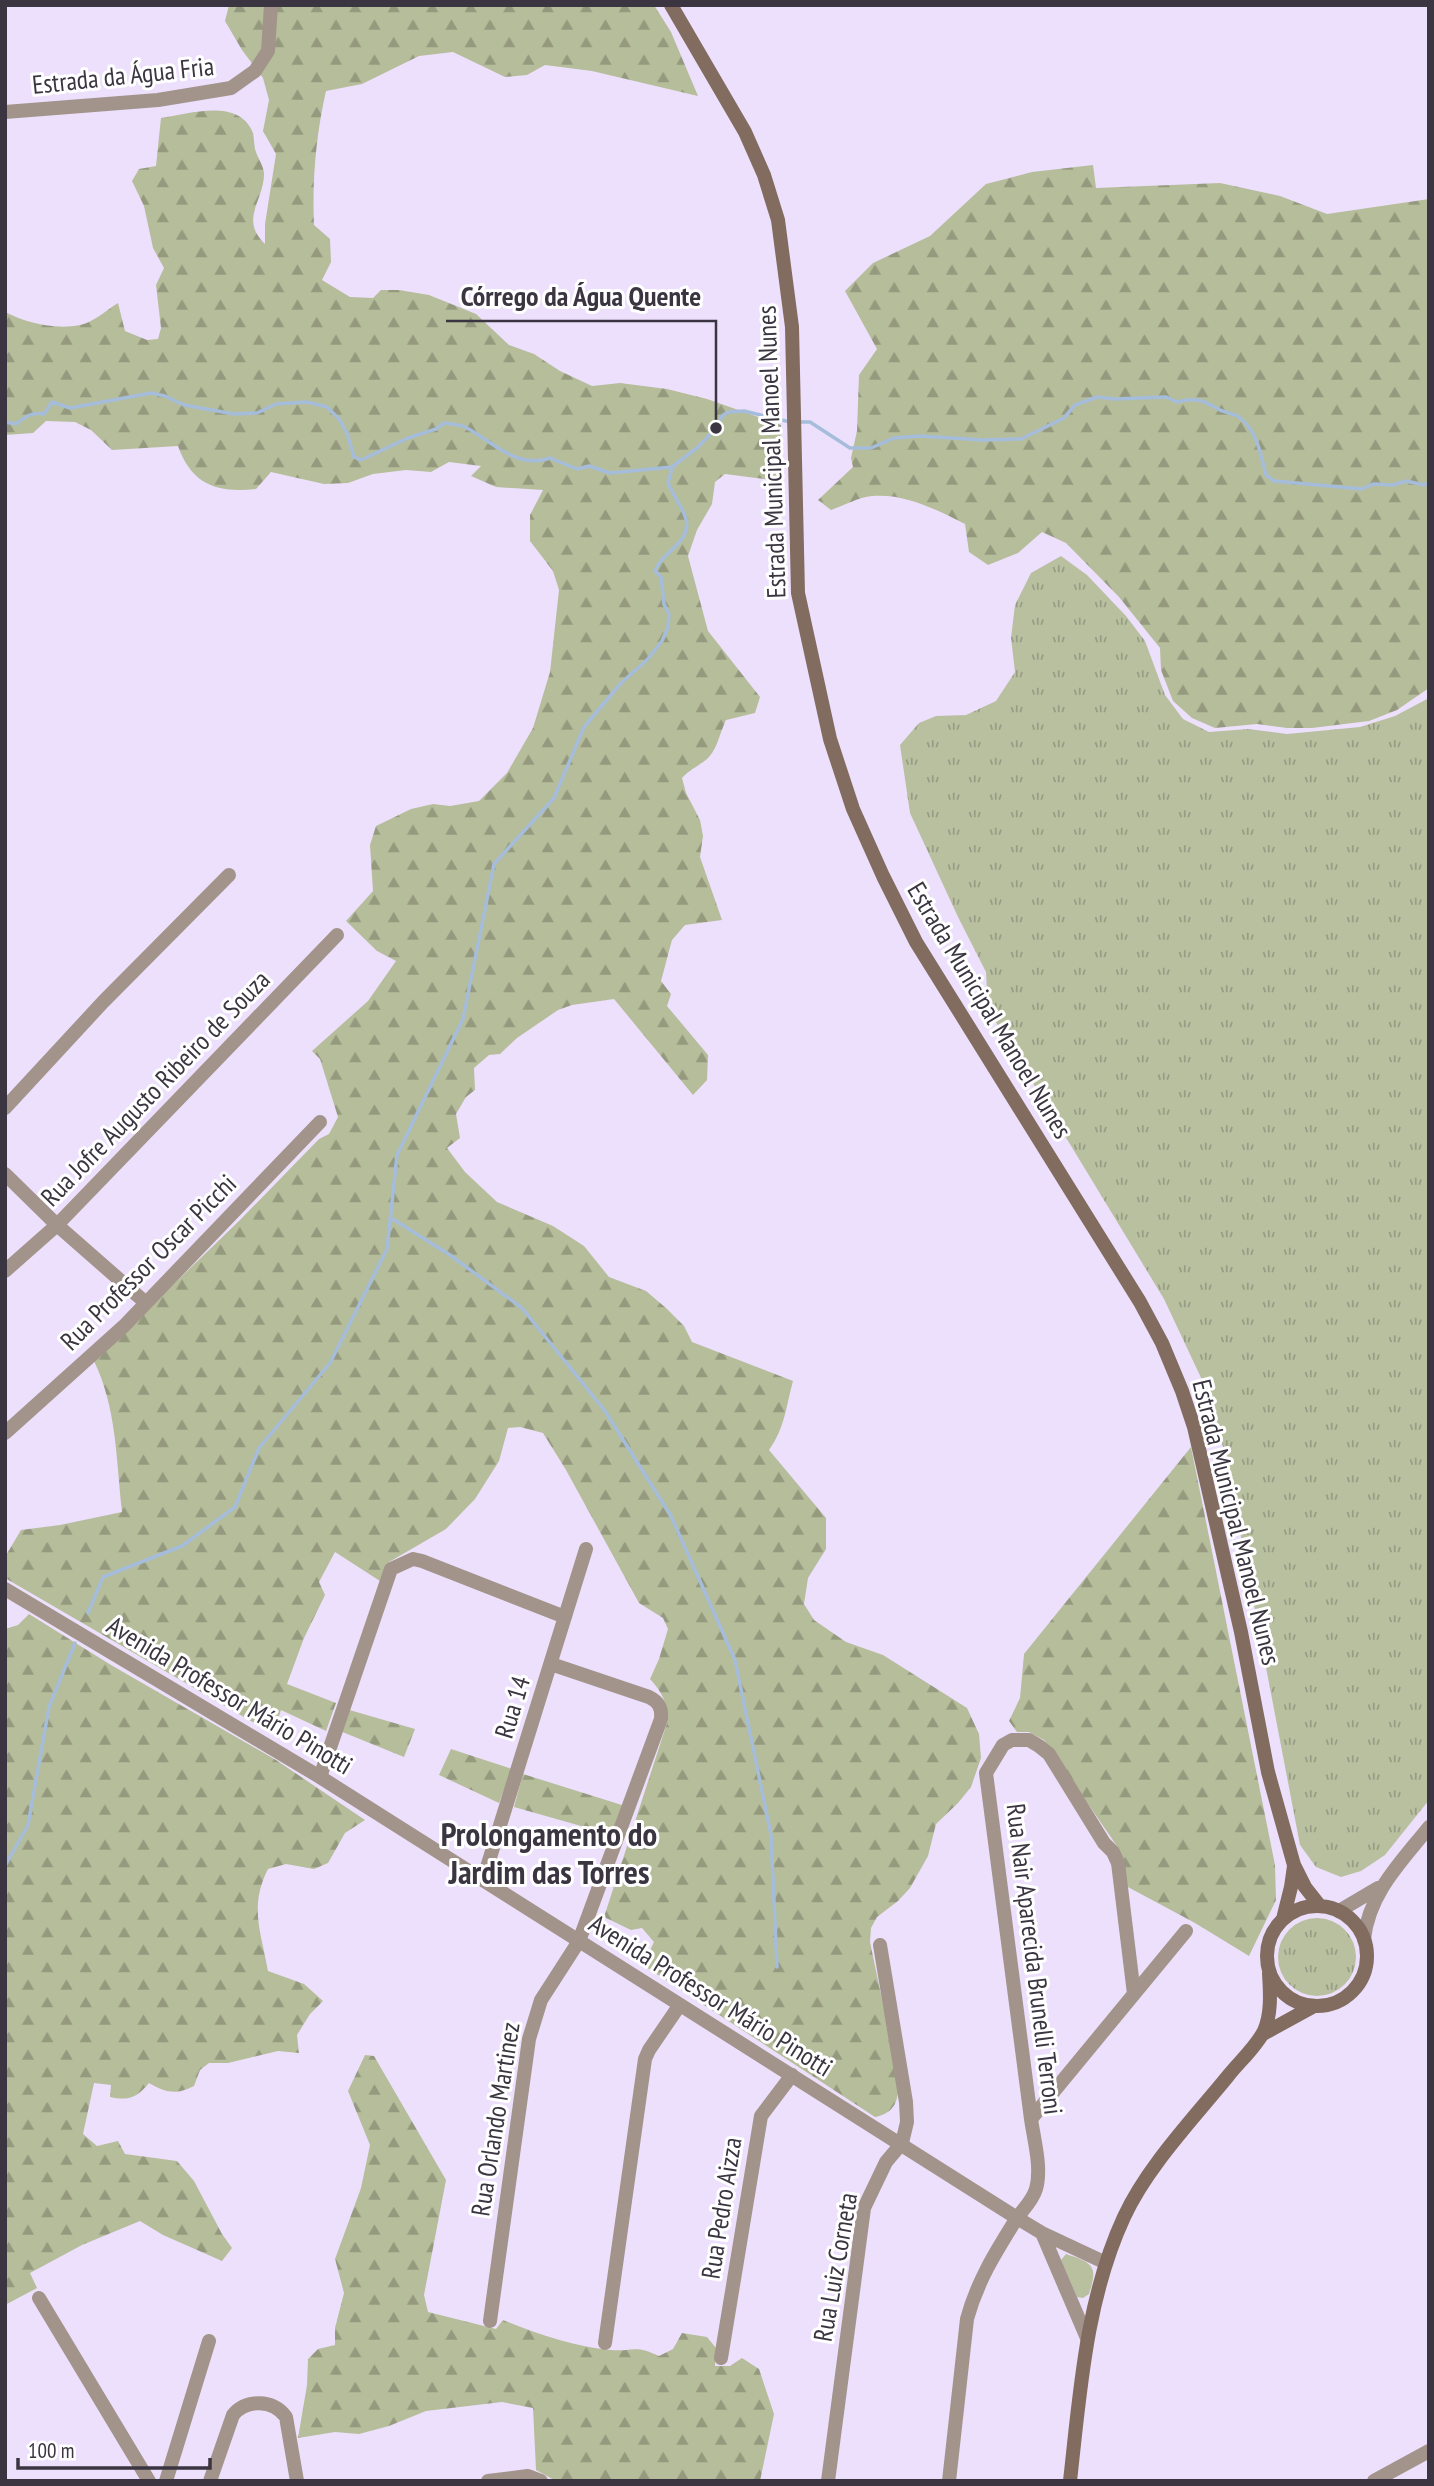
<svg xmlns="http://www.w3.org/2000/svg" width="1434" height="2486" font-family="'PT Sans Narrow',sans-serif">
<style>
.grass{fill:url(#grass-tufts)}
.forest{fill:url(#forest-firs)}
.green{fill:#b9c0a0}
.lines{fill:none;stroke-linecap:round;stroke-linejoin:round}
.stream{stroke:#a5bdda;stroke-width:3.5}
.minor{stroke:#a2948a;stroke-width:14}
.tertiary{stroke:#a2948a;stroke-width:14}
.secondary{stroke:#816c5f;stroke-width:14}
.labels{text-anchor:middle;dominant-baseline:central;stroke-width:6;stroke-linejoin:round;paint-order:stroke}
.street-label{font-size:26px;fill:#3a3540;stroke:#fff}
.district-label{font-size:33px;font-weight:bold;fill:#3a3540;stroke:#fff}
.leader{fill:none;stroke:#3a3540;stroke-width:2.5}
.callout-dot{fill:#3a3540;stroke:#fff;stroke-width:2.5}
.callout-label{font-size:28px;text-anchor:middle;font-weight:bold;fill:#3a3540;stroke:#fff;stroke-width:6;stroke-linejoin:round;paint-order:stroke}
</style>
<defs>
<pattern id="grass-tufts" width="24" height="20" patternUnits="userSpaceOnUse" patternTransform="scale(1.75)"><rect width="24" height="20" fill="#b9c0a0"/><path d="M3 7l-1-3M5 7V3M7 7l1-3M15 17l-1-3M17 17v-4M19 17l1-3" fill="none" stroke="#979d84"/></pattern>
<pattern id="forest-firs" width="22" height="20" patternUnits="userSpaceOnUse" patternTransform="scale(1.75)"><rect width="22" height="20" fill="#b6bd9a"/><path d="M5 1l3.5 6h-7zM16 11l3.5 6h-7z" fill="#959a7f"/></pattern>
</defs>
<rect width="100%" height="100%" fill="#ede0fd"/>
<path class="grass" d="M1061,556l26,19 39,41 19,25 20,54 18,24 26,13 39,-3 39,5 73,-7 35,-11 34,-18v1102l-44,55 -24,16 -20,6 -25,-10 -16,-22 -75,-392 -22,-71 -39,-83 -176,-290 -2,-37 -28,-55 -48,-104 -10,-68 19,-22 17,-7 30,-1 30,-14 19,-29 -4,-34 4,-33 16,-32z
M1278 1957a39 39 0 1 1 78 0a39 39 0 1 1-78 0Z"/>
<path class="forest" d="M229,5h425l17,27 27,64 -106,-25 -47,-6 -18,10 -22,2 -52,-25 -34,4 -57,28 -36,7c-10,44 -14,89 -12,134l16,14 1,23 -9,18 28,17 23,1 8,-8h18l30,5 47,19 33,31 25,9 26,17 32,15 28,-3 47,6 40,10 74,26 -2,56 -54,-7 -10,8 -3,22 -15,26 -9,26 20,75 52,66 -5,16 -29,7c-6,12 -8,27 -17,37 -8,8 -19,12 -27,21l4,15 14,27 3,16 -3,21 22,63 -37,5 -13,15 -11,41 10,13 -4,12 41,49 -1,25 -14,15 -79,-96 -42,6 -14,5 -41,28 -17,16 -11,1 -15,13 1,22 -9,7 -10,17 4,24 -13,10 18,24 32,30 56,24 31,20 25,31 37,14 20,17 18,18 8,16 101,39c-7,25 -8,47 -24,69l57,68v31l-18,29 -4,26 10,16 32,22 37,13 84,53 12,26 2,24 -10,29 -13,16 -22,21 -8,32 -18,32 -12,13 -21,16 -6,11 -1,14 29,139c-1,19 -3,32 -24,36l-232,-152 11,-23 -12,-14 -11,2 -27,-13 64,-197c-1,-18 -6,-28 -18,-41l9,-20 9,-30 -5,-11 -24,-15 -73,-133 -23,-37 -23,-6 -12,1 -9,33 -24,38 -29,30 -57,33 -9,19 -45,-29 -16,30 6,13 -21,43 -17,46 49,19 -10,28 -45,-21 -8,24 -268,-156v-21l16,-27 39,-5 62,-13c-6,-53 -5,-103 -28,-151l146,-141 79,-81 10,-5 9,-17 -18,-58 -8,-8 56,-50 28,-40 -19,-10 -31,-30 27,-30 -3,-46 6,-19 35,-17 22,-5 17,2 29,-5 28,-28 26,-45 17,-56 9,-82 -6,-19 -23,-30v-26l13,-25 -47,-3 -25,-11 10,-10 -32,-4 -18,10 -25,-2 -33,4 -25,9 -24,1 -53,-12 -15,17c-39,4 -64,-4 -78,-43l-66,4 -21,-20 -16,-8 -29,-1 -13,12 -28,2v-123c22,11 50,18 75,13 12,-2 27,-15 38,-22l7,28 22,9 11,-1 3,-11 -5,-43 8,-17 -11,-20 -9,-42 -12,-25 7,-12 17,-3 5,-48c28,-4 78,-21 92,15 1,5 1,11 2,16 2,8 9,17 9,25 0,27 -25,45 1,70v-20l11,-70 -13,-23 6,-31 -6,-22 -21,-28 -17,-29z
M1093,165l3,23 124,-5 60,13 47,18 102,-15v489l-32,22 -28,11 -57,7h-25l-30,-4 -42,4 -23,-10 -19,-17 -12,-31 -1,-22 -41,-51 -53,-54 -24,-11 -24,21 -30,12 -19,-13 -4,-28c-28,-14 -60,-31 -93,-28 -13,1 -29,10 -41,14l-13,-10 35,-33 -2,-9 6,-27 2,-56 18,-26 -32,-58 28,-28 57,-27 56,-52 46,-12z
M1191,1447l84,418 1,35 -27,56 -54,-33 -69,-37 -7,-37 -75,-109 -15,-8h-12l-8,-11 11,-23 4,-44z
M29,1614l82,51 165,95 89,60 -20,13 -17,30 -14,6 -28,-5 -18,5c-19,37 -7,63 0,102l36,13 19,17 -13,13 -13,21 2,18 -21,-2 -50,12h-19l-9,7 -6,16c-17,9 -28,7 -45,-3 -12,15 -21,18 -39,14l1,-12 -17,-2 -11,51 14,12 21,-5 7,13 52,7 17,20 28,53 10,14 -10,13 -59,-26 -23,-14 -58,24 -52,28 7,15 -32,17v-676l13,-4z
M346,1709l69,20 -11,28 -64,-26z
M451,1749l61,20 -13,34 -60,-28z
M523,1774l102,32 -12,29 -99,-28z
M365,2055l9,1 72,124 -22,115 4,17 68,17 7,-9c33,14 72,27 108,30 23,2 23,-6 48,6l14,-7 9,-16 25,4 9,11 -1,18h15l12,-8 17,11 15,45 -14,67h-204l-20,-11 -3,-62 -31,-6 -76,9 -37,15 -30,8 -24,-2 -37,6 9,-53 1,-26 10,-10 17,-4v-17l9,-35 -9,-34 26,-71 9,-43 -22,-54z"/>
<path class="green" d="M1066,2254c28,9 32,13 23,40l-6,4 -6,-1 -16,-37z"/>
<g class="lines">
<path class="stream" d="M5,422l11,2c10,-8 16,-12 28,-10l8,-12 18,6 81,-15 14,3 19,9 50,9 23,-1 19,-9 31,-2 20,5 12,12 8,14 7,24 7,3 47,-22 28,-9 8,-6c7,1 15,1 21,4 27,14 52,43 85,31l27,11 12,-3 21,7 62,-6 26,-20 18,-19 6,-12 6,-4 16,-1 46,11
M798,422h12l40,26h21l23,-10 26,-2 63,4 38,-1 43,-21 11,-13 22,-8 17,2 52,-2 11,5c18,-5 26,-2 41,7 7,4 15,4 21,8 19,15 21,36 27,58l8,6 88,8 11,-5 20,1 13,-4 18,4 5,-2
M391,1218l59,37 72,53 83,103 66,105 64,144 36,175 6,132
M88,1613l15,-36 79,-31 53,-39 24,-59 71,-85 57,-114 10,-94 66,-136 31,-155 60,-66 30,-71 37,-44 26,-23 15,-19 6,-14 1,-13 -5,-10 -3,-27 -6,-6c6,-19 37,-28 31,-52 -3,-11 -13,-24 -18,-36l4,-15
M5,1866l23,-41 21,-118 26,-64"/>
<path class="minor" d="M5,112l153,-12 73,-12 24,-17 13,-20 3,-46
M5,1108l98,-106 126,-127
M5,1174l52,51 89,78
M5,1271l52,-46 280,-290
M5,1433l119,-107 196,-204
M320,1777l71,-208 22,-10 9,2 143,56
M483,1880l103,-331
M1031,2119l155,-188
M39,2298l110,183
M490,2321l39,-282 12,-39 38,-59 82,-222c1,-11 -2,-17 -12,-22l-98,-33
M605,2343l40,-284 4,-9 30,-44
M721,2358l40,-242 31,-41
M166,2481l43,-140
M210,2481l23,-66c13,-16 40,-16 53,2l11,64
M488,2481l40,-5 13,5
M828,2481l36,-273 22,-46 16,-19 5,-21 -1,-20 -26,-157
M949,2481l18,-162c10,-37 28,-66 48,-98 7,-11 17,-19 21,-32 6,-21 -2,-49 -5,-70l-45,-346 17,-28 9,-5h17l10,6 10,8 55,89 9,9 5,11 16,131
M1374,2481l55,-30"/>
<path class="tertiary" d="M5,1589l315,188 697,441 25,15 64,30
M1339,1911l39,-23
M1364,1939c5,-46 37,-77 65,-112
M1042,2233l45,105"/>
<path class="secondary" d="M671,5l74,127 19,43 14,45 14,107 6,266 32,146 23,70 30,67 33,66 224,360 22,41 20,48 12,36 47,205 27,140 26,93 11,22 15,19
M1267 1956a50 50 0 1 1 100 0a50 50 0 1 1-100 0Z
M1283,1919l8,-32 3,-21
M1263,2034l51,-28
M1070,2481c10,-89 16,-182 54,-264 23,-50 69,-98 104,-141 11,-14 28,-29 36,-45 8,-18 6,-40 5,-58"/>
</g>
<g class="labels">
<g class="street-label">
<text transform="translate(123 75) rotate(-6)">Estrada da Água Fria</text>
<text transform="translate(771 452) rotate(-92)">Estrada Municipal Manoel Nunes</text>
<text transform="translate(990 1010) rotate(59)">Estrada Municipal Manoel Nunes</text>
<text transform="translate(155 1088) rotate(-46)">Rua Jofre Augusto Ribeiro de Souza</text>
<text transform="translate(148 1262) rotate(-45)">Rua Professor Oscar Picchi</text>
<text transform="translate(1237 1522) rotate(76)">Estrada Municipal Manoel Nunes</text>
<text transform="translate(230 1695) rotate(31)">Avenida Professor Mário Pinotti</text>
<text transform="translate(512 1707) rotate(-73)">Rua 14</text>
<text transform="translate(1035 1959) rotate(83)">Rua Nair Aparecida Brunelli Terroni</text>
<text transform="translate(711 1995) rotate(32)">Avenida Professor Mário Pinotti</text>
<text transform="translate(495 2119) rotate(-81)">Rua Orlando Martinez</text>
<text transform="translate(721 2208) rotate(-81)">Rua Pedro Aizza</text>
<text transform="translate(835 2267) rotate(-80)">Rua Luiz Corneta</text>
</g>
<g class="district-label">
<text x="549" y="1833">Prolongamento do<tspan x="549" dy="38">Jardim das Torres</tspan></text>
</g>
</g>
<path class="leader" d="M716 428L716 321H446"/>
<circle class="callout-dot" cx="716" cy="428" r="7"/>
<g class="callout-label">
<text x="581" y="306">Córrego da Água Quente</text>
</g>
<rect width="1434" height="2486" fill="none" stroke="#3a3540" stroke-width="14"/>
<path d="M18 2458v10h192v-10" fill="none" stroke="#3a3540" stroke-width="3.5"/>
<text x="28" y="2458" font-size="21" fill="#3a3540" stroke="#ffffff" stroke-width="5" paint-order="stroke">100 m</text>
</svg>
